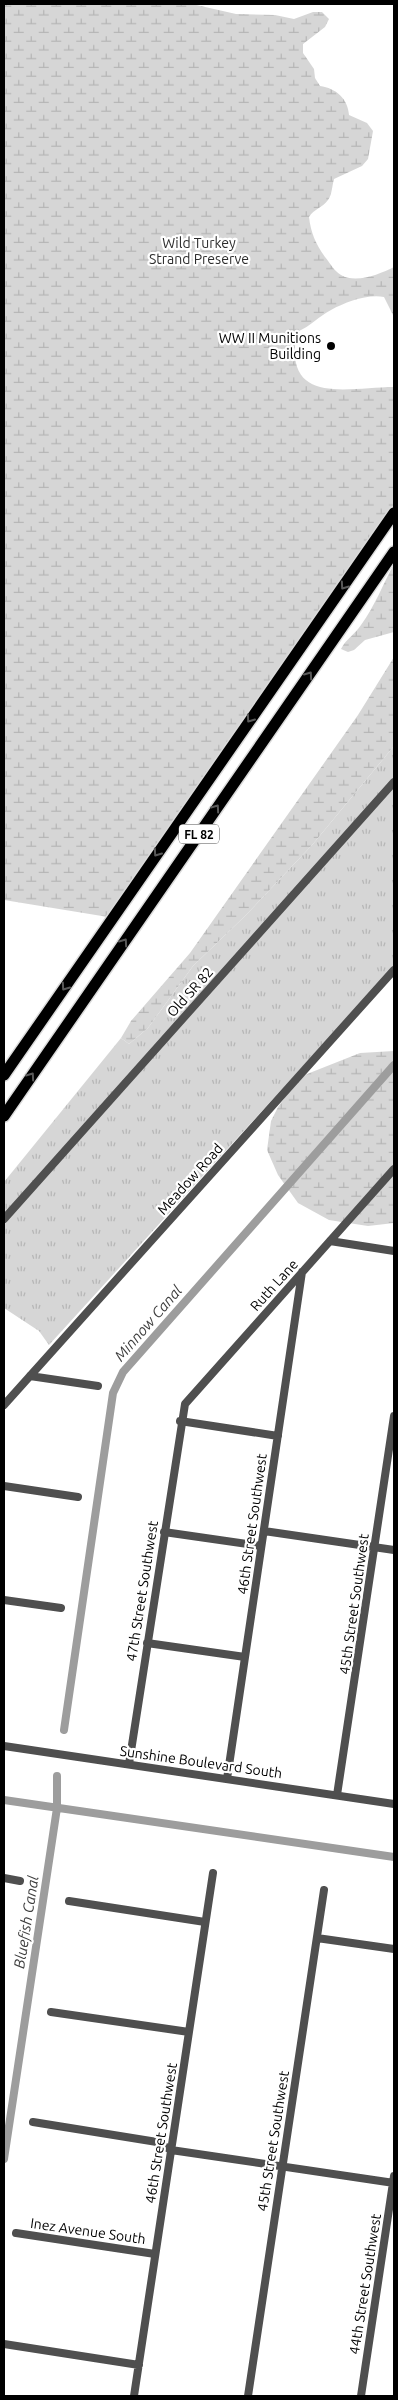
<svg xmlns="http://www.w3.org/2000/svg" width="398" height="2400" font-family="Ubuntu,sans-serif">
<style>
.grass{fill:url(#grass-tufts)}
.wetland{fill:url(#wetland-marsh)}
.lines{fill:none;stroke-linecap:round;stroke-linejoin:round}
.canal{stroke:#9d9d9d;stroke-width:8}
.highway-casing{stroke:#dbdbdb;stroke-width:14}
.minor{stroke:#4f4f4f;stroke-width:8}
.highway{stroke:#000;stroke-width:11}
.oneway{stroke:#595959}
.poi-dot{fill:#000;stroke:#fff;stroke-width:2}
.labels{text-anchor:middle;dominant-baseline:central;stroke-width:4.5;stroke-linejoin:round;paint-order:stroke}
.shield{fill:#fff;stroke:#4c4c4c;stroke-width:1}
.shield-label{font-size:12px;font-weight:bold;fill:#000}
.park-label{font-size:14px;fill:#2d2d2d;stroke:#fff}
.poi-label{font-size:14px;fill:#000;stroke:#fff;text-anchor:end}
.street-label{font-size:14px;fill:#000;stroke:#fff}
.water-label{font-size:15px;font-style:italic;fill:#3e3e3e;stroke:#fff}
</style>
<defs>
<pattern id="grass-tufts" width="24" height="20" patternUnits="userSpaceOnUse" patternTransform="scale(1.25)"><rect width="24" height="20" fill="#d6d6d6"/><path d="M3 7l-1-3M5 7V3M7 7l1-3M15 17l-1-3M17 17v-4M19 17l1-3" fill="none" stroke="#b6b6b6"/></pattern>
<pattern id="wetland-marsh" width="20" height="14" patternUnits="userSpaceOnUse" patternTransform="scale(1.25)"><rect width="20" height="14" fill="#d6d6d6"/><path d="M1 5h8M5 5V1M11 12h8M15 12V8" fill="none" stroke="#b6b6b6"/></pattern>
</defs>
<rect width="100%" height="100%" fill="#fff"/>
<path class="grass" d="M394,746v220l-345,379 -10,-14 -35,-23v-126l117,-144 8,6 19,-16 45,-62 53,-51 67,-71z"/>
<path class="wetland" d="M4,4h188l44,10 39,1 19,4 19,-7h9l7,7 -4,8 -22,17v9l11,16 1,9 5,8c16,2 28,13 29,29l18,8 6,8 -5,28 -6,7 -28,13c-2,7 -2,16 -6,21 -6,8 -14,9 -19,17 2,17 7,27 16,40 5,6 9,14 16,18 15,9 39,-1 53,-8v50l-10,-20c-17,-3 -38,5 -53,13 -12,6 -20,16 -34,22 -15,75 51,55 97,55v119l-286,411 -104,-17z
M394,564v68l-29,8 -11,10 -6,2 -7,-3c5,-10 14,-15 20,-24 14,-19 22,-41 33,-61z
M394,657v89l-81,98 -67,71 -53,51 -45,62 -19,16 -8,-6 10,-17 59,-68 168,-238z
M394,1051v172l-26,3 -39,-6 -31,-17 -20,-28 -11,-25 4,-29 7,-14 18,-25 11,-8 53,-21z"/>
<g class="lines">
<path class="canal" d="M64,1730l49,-337 10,-21 271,-307
M4,1800l390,57
M4,2159l53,-351v-32"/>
<g class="highway-casing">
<path id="highway" d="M4,1075l390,-562
M4,1116l390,-564"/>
</g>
<path class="minor" d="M4,1219l390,-437
M330,1241l64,10
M30,1376l68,10
M4,1405l390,-435
M180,1421l98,15
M4,1486l74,11
M264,1531l130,19
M164,1532l97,14
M4,1600l57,8
M147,1643l98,14
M4,1746l390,58
M129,1764l56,-360 209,-235
M227,1779l75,-507
M337,1795l57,-379
M4,1878l16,3
M69,1901l136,21
M317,1938l77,11
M51,2012l138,20
M33,2122l124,20 14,8 223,33
M16,2233l139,21
M4,2344l135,21
M134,2396l79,-523
M248,2396l76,-506
M361,2396l33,-220"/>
<use href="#highway" class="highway"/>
</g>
<defs><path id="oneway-chevron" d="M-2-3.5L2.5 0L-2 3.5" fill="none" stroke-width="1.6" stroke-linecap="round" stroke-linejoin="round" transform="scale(1.25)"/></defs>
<g class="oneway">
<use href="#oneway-chevron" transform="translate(344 586) rotate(125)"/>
<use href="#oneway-chevron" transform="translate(309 675) rotate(-55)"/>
<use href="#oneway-chevron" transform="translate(250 719) rotate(125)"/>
<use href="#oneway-chevron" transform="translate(216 808) rotate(-55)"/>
<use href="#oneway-chevron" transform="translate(157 853) rotate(125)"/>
<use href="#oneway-chevron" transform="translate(124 942) rotate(-55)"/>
<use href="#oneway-chevron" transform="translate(65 987) rotate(125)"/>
<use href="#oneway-chevron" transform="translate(31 1076) rotate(-55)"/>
</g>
<circle class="poi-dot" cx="331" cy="346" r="5"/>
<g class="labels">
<rect class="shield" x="179" y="824.5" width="40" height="19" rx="4"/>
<g class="shield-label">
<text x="199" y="834">FL 82</text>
</g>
<g class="park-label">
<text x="199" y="243">Wild Turkey<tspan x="199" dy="16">Strand Preserve</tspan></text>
</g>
<g class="poi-label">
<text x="321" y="338">WW II Munitions<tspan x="321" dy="16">Building</tspan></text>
</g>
<g class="street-label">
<text transform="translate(190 992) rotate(-48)">Old SR 82</text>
<text transform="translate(190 1179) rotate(-48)">Meadow Road</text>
<text transform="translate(274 1285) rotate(-48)">Ruth Lane</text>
<text transform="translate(252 1524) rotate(-82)">46th Street Southwest</text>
<text transform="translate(142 1591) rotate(-81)">47th Street Southwest</text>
<text transform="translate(354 1604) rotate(-82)">45th Street Southwest</text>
<text transform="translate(201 1762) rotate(8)">Sunshine Boulevard South</text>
<text transform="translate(161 2133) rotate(-81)">46th Street Southwest</text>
<text transform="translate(273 2141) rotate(-81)">45th Street Southwest</text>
<text transform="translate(88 2231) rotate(8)">Inez Avenue South</text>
<text transform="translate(365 2284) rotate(-81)">44th Street Southwest</text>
</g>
<g class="water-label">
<text transform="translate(148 1323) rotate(-49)">Minnow Canal</text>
<text transform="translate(26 1922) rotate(-81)">Bluefish Canal</text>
</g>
</g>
<rect width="398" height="2400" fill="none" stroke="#000000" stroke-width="10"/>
</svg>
